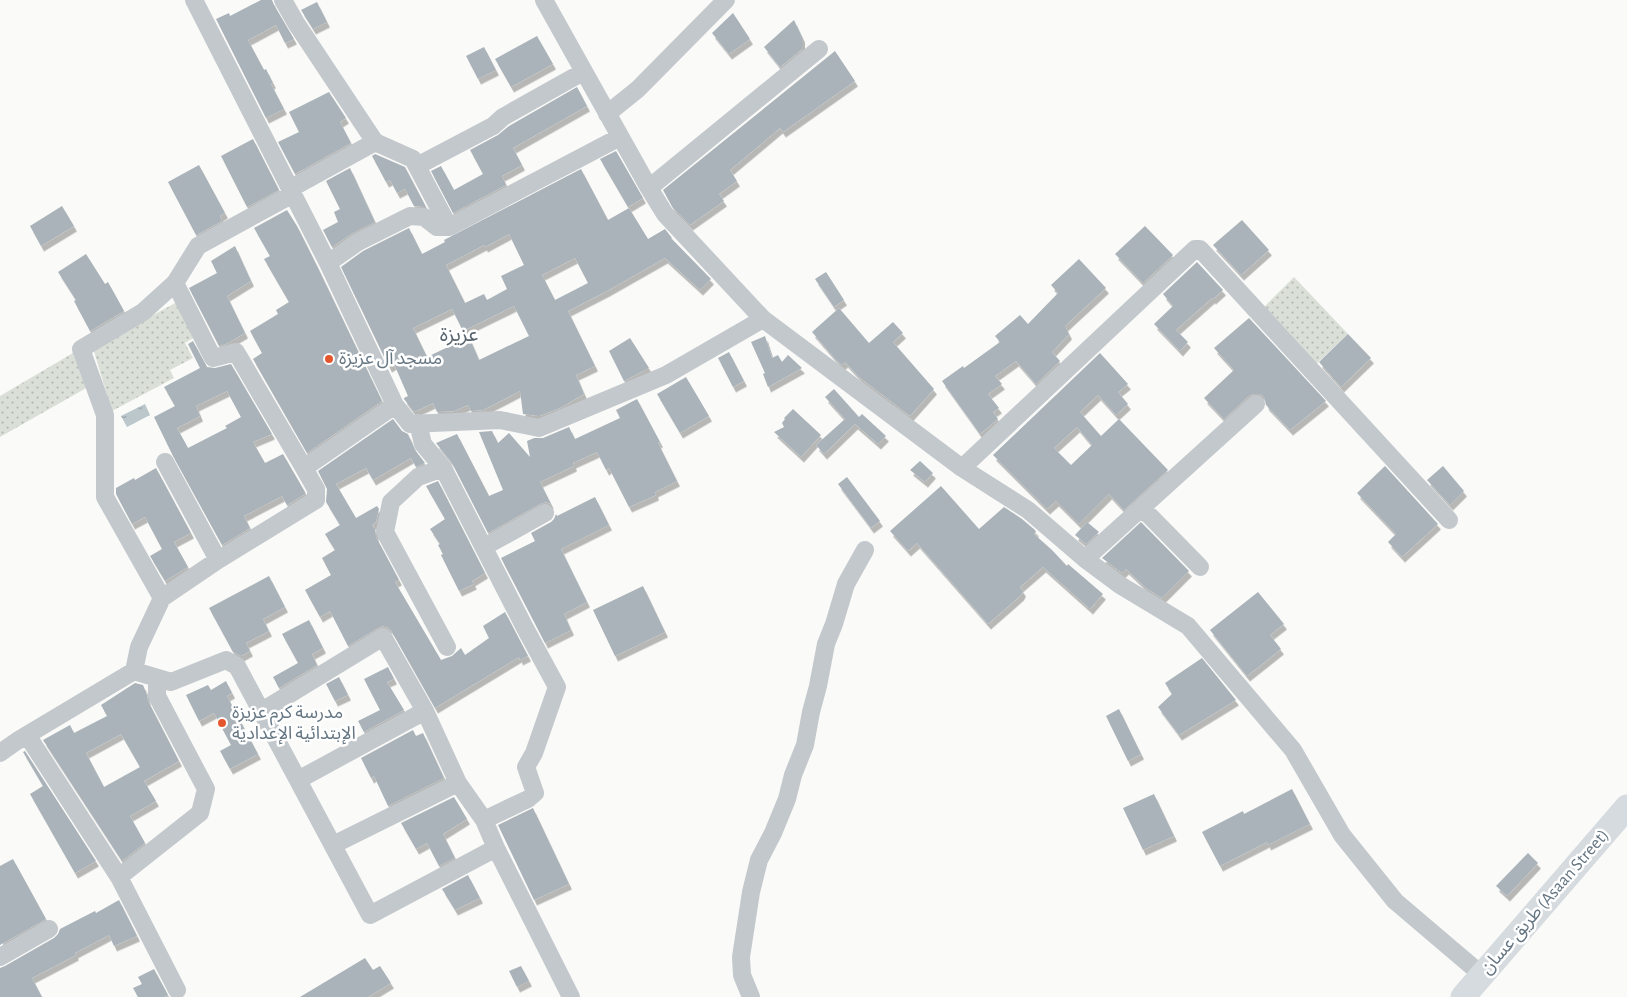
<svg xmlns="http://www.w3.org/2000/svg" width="1627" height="997" font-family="'Alegreya Sans','Noto Sans Arabic',sans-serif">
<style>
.garden{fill:url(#garden-dots)}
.water{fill:url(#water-ripples)}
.building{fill:#aab3b9;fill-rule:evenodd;filter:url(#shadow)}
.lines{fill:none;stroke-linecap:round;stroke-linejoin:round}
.street{stroke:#c3c8cc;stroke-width:18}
.secondary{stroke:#d6dbdf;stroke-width:25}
.poi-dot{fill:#e4572e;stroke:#fff;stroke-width:2}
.labels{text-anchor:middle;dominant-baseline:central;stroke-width:5;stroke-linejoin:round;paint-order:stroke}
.poi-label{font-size:18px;fill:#657683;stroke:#fff;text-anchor:start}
.street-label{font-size:18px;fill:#657683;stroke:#fff}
.quarter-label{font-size:20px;fill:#57646e;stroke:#fff}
</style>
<defs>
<pattern id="garden-dots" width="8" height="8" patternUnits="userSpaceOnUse" patternTransform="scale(1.25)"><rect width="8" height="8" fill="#dadfd7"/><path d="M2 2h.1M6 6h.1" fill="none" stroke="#b4b9b4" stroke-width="1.8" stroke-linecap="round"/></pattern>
<pattern id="water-ripples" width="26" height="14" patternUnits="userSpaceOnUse" patternTransform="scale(1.25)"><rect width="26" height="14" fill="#bbc7cb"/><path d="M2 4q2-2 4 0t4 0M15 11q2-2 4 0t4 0" fill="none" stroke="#9ca6aa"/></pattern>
<filter id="shadow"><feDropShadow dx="3" dy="5.5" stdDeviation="0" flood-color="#0004"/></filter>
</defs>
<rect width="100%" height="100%" fill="#fafaf8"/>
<path class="garden" d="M1294,277l54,57 -34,32 -52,-57z
M177,302l18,35 -10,6 8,15 -23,12 4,8 -62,33 -19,-63z
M73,353l15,34 -88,50v-41z"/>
<path class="water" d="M145,404l5,11 -23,12 -6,-11z"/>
<path class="building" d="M261,0h11l2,5 20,34 -9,4 -9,-18 -28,15 16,30 2,-1 7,14 -2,1 13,25 -18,9 -50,-99 13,-6 1,3z
M317,2l10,20 -14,7 -12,-19z
M733,13l17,26 -21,15 -17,-21z
M794,20l8,17v12l-22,18 -16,-20z
M537,36l16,28 -42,23 -16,-28z
M484,47l12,23 -18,9 -12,-23z
M835,51l20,30 -72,51 -3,-4 -50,42 7,11 -18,13 5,7 -34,24 -17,-17 -10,-18z
M577,87l10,19 -74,42 9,17 -20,11 4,9 -53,28 -22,-42 10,-5 13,24 29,-16 -13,-24 28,-15 11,-9z
M329,92l17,26 -6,4 11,21 -56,31 -17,-32 21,-10 -10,-20z
M253,139l26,51 -32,17 -26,-51z
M616,151l27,47 -15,9 -28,-48z
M375,154l30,13 21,40 -12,-1 -9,-17 -8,4 -7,-13 -4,2 -14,-26z
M199,165l26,48 -5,3 2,5 -26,14 -28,-53z
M350,168l25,54 -22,11 -21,14 -9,-17 15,-8 -4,-10 6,-3 -14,-28z
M581,169l27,51 21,-12 19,31 17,-10 7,9h-1l40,41 -11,11 -35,-32 -58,33 -39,20 27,55 -19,9 8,19 -24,14 -21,8 -16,-2 -3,-23 -37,19 -12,1 -3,-6 -14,6 -17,1 -4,-9 -19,9 -10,-13v-1l4,-2 -14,-32 -5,3 -48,-100 22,-16 46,-23 13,26 23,-12 -1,-2zM509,234l15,31 -23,11 6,13 -20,11 -3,-6 -19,9 -19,-38 38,-20 1,2zM575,258l13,25 -33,17 -13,-25zM514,306l15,30 -50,24 -10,-23 -42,20 -14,-29 39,-19 11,22z
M62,206l12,20 -33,20 -11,-20z
M287,210l10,16 21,42 64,133 -75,52 -54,-94 9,-6 -12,-22 28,-17 -2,-4 13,-8 -25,-43 6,-3 -16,-28z
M1242,220l27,30 -28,25 -28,-30z
M1145,226l28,29 -30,28 -28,-29z
M235,246l16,35 -24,15 18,37 -17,10 -9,3 -30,-58 28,-15 -6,-12z
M86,254l19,30 3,-2 16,29 -34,20 -16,-30 2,-1 -18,-28z
M1079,259l27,29 -41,38 4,8 -17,18 8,9 -24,23 -20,-23 -21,15 7,8 -14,10 11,14 -6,4 5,7 -18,15 -38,-53 21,-15 1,2 36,-26 -5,-6 25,-21 8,9 30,-31 -7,-8z
M1197,262l26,28 -10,9 -1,-1 -36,32 12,12 -8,9 -26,-27 19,-18 -10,-12z
M826,272l18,28 -10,7 -19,-28z
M839,308l30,35 24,-21 10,11 -10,9 41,47 -24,27 -51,-39 -14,-15 -3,3 -5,-4 -25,-29z
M1249,318l77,83 -36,29 -24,-25 -2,-8 -4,-3h-6l-5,2 -25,23 -20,-21 30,-28 -20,-22z
M1348,334l23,24 -30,29 -22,-25z
M765,336l7,22 6,-3 4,7 6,-7 14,13 -34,19 -5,-13 2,-1 -14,-31z
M630,338l19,30 -25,13 -15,-30z
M193,341l14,26 8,1 16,-4 41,70 -19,8 12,21 18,-9 22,38v2l-18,11 -5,-9 -38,20 6,12 -28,17 -49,-89 -19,-39 21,-11 -11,-19 36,-19 -12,-24zM227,391l14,26 -16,9 2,2 -39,20 -11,-20 23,-12 -4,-10z
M729,352l15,29 -11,6 -15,-29z
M1100,353l28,31 -10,8 10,12 -12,11 -18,-20 -18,17 21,24 18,-17 49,51 -44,40 -15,-16 -30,30 -23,-23 -9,8 -54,-54zM1077,427l15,18 -21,20 -17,-17z
M686,377l23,39 -29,17 -23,-39z
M834,389l25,28 3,-3 24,22 -8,8 -23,-20 -31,30 -8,-9 29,-26 -20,-22z
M637,399l23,43 -2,1 19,38 -22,11 1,3 -27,12 -20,-39 -3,2 -9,-18 -24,11 1,3 -34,16 11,22 -5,-2 -6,2 -52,29 -36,-70 -16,-20 21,-9 32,62 14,-6 -24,-58 13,-1 6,12 11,-10 21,24 -3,-16 7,-3h9l26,-11 6,12 45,-21 -4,-8z
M793,409l28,26 -20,22 -27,-25 10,-5 -2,-4 3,-4 -1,-1z
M393,419l9,12 6,3 7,16 10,13 -9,4 -5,-9 -38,22 -7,-12 -30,16 20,34 21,-12 2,3 -3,13 -4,3 3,4 1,8 23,43 -4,2 46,78 11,-4 9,-8 4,7 24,-17 -6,-12 22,-14 23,44 -8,4 -1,-3 -84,51 -43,-76 -3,-4 -6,-2 -5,2 -30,18 -18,-35 -10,6 -15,-27 26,-15 -9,-17 13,-8 -10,-16 15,-9 -14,-23 1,-13 -9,-18z
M920,461l13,12 -8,9 -15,-12z
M1385,466l53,58 -36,33 -14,-15 8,-8 -39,-41z
M1443,466l21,25 -14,14 -23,-25z
M156,468l35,65 -17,9 14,25 -23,14 -15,-25 12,-7 -17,-32 -13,7 -16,-30v-6l18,-10 1,2z
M847,477l33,44 -9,7 -33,-44z
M438,481l47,92 -13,8 2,3 -15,7 -18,-36 2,-1 -5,-9 2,-1 -10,-15 15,-10 -19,-33z
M941,486l38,43 25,-22 18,12 13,11 1,2 -2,2 18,16 15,16 1,-2 35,30 -13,15 -47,-42 -23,20 3,4 -2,4 -33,29 -71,-81 -9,8 -18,-20z
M595,497l14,28 -48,24 26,53 -23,12 7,16 -26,13 -44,-85 34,-17 -4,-8 20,-11 3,-3 2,-5 1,2z
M1087,522l12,10 -13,12 -11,-9z
M1141,522l48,49 -27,27 -16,-10 -20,-19 -4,4 -20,-15z
M269,576l16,31 -22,12 6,12 -23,12 4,8 -9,5 -8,-4 -24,-44z
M643,586l22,46 -50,24 -22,-46z
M1258,592l26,32 -14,11 11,14 -34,27 -37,-46z
M309,620l14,28 -11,6 5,11 -38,23 -6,-11 25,-14 -16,-29z
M1202,658l34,42 -57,35 -21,-28 14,-13 -7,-11z
M388,667l6,12 -7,3 17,28 -40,22 -6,-11 22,-11 -16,-31z
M339,677l9,18 -13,6 -9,-17z
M226,681l6,12 -5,3 31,58 -28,15 -10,-18 11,-6 -17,-32 -15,8 -13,-26 22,-10 3,5z
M135,683l8,2 3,7 2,9 31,60 -35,20 12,20 -26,15 15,27 -23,18 -79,-121 27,-15 4,8 33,-17 -6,-11zM121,734l19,33 -36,20 -18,-34z
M1119,709l22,45 -13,7 -22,-45z
M413,730l3,6 7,-3 21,45 -56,28 -14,-30 -3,2 -10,-20z
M25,751l71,110 -21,12 -45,-79 13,-8 -20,-34z
M1292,789l18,35 -42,21 -1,-3 -47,24 -18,-34 41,-21 1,3z
M1154,794l20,42 -31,14 -20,-42z
M454,797l13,22 -24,15 12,24 -16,8 -12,-23 -11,6 -15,-26z
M533,808l36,76 -35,16 -36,-75z
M1528,853l10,10 -31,33 -11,-10z
M13,859l33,60 -46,26v-79z
M468,875l12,23 -25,12 -13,-21z
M119,900l18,36 -23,10 -5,-11 -34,18 1,2 -44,23 10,19h-42v-29l5,-2 49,-28 4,-4 2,-5 35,-18 1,2z
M365,958l8,12 7,-4 11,17 -23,14h-68z
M521,966l8,15 -12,6 -8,-16z
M154,969l14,26 -4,2h-26l-5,-9 9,-4 -4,-7z"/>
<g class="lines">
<path class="street" d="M194,0l134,263
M283,0l13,23 79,119
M544,0l105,188 16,26 98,105 199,149 66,42 57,49 35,26 68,41 105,124 49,85 53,66 87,74
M607,114l31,-25 88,-89
M417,166l76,-40 10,-9 80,-45
M649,188l170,-139
M175,283l38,75 23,-6 68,116
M395,405l-67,-142 30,-21 52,-26 14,1 13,10h12l171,-90
M418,423l5,21 20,24 82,160 32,59 -23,66 -8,14 9,26 -7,6 -44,21
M165,462l53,98
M443,468l-25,9 -27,25 -6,30 62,115
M962,468l233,-219h5l249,271
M1142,508l58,59
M484,547l61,-34
M1085,559l171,-155
M162,598l-57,-101v-82l-24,-66 62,-37 32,-29 23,-37 95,-52 2,-8 80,-44 38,17 36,68
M134,671l5,-24 23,-49 56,-38 98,-60v-11l-12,-21 91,-63 15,19 90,-4 39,8 127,-53 97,-56
M262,711l121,-74 42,74 33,72 26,37 12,28 75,149
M27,735l92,142 58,113
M0,753l17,-12 117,-70 37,11 55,-22 11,6 133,249 126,-67
M298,780l127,-69
M333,845l125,-62
M119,877l81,-64 6,-24 -49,-93v-18
M0,957l49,-28
M751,997l-9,-22 -1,-18 10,-65 8,-32 14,-27 14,-34 6,-24 12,-30 6,-33 7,-26 8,-42 8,-20 12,-40 19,-34"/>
<path class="secondary" d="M1463,997l164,-190"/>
</g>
<g class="poi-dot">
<circle cx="329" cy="359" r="5"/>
<circle cx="222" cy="723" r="5"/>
</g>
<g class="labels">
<g class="poi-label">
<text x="339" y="359">مسجد آل عزيزة</text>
<text x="232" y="713">مدرسة كرم عزيزة<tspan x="232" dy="21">الإبتدائية الإعدادية</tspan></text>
</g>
<g class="street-label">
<text transform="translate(1545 902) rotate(-49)">طريق عسان (Asaan Street)</text>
</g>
<g class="quarter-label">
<text x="459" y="335">عزيزة</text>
</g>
</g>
</svg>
